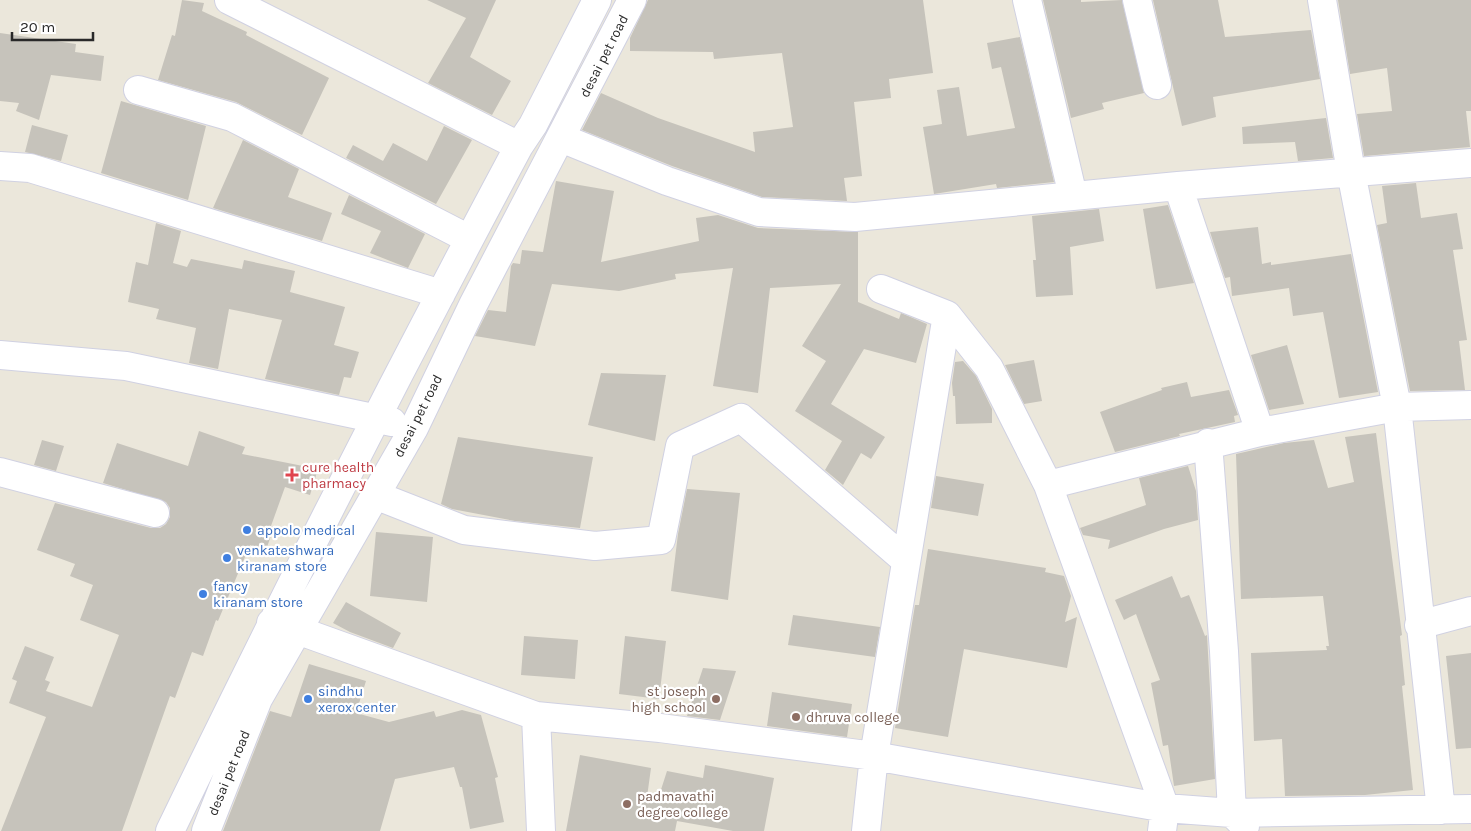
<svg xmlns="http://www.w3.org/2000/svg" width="1471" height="831" font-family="Karla,sans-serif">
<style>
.building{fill:#c6c3bb}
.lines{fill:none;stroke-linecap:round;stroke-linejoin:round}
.minor-casing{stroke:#d0d1e2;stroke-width:30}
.minor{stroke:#fff;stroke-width:28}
.health-dot{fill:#e0444e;stroke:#fff;stroke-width:2}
.shop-dot{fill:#3f7fe0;stroke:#fff;stroke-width:2}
.education-dot{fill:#8d6e63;stroke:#fff;stroke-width:2}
.labels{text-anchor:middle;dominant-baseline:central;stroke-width:4.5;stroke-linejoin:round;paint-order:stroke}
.street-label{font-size:14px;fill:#292929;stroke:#fff}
.health-label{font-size:14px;fill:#be3a42;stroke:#fff;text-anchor:start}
.shop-label{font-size:14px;fill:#366cbe;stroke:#fff;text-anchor:start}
.education-label{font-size:14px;fill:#785e54;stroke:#fff;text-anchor:start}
</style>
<rect width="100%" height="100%" fill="#ebe7db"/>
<path class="building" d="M182,0l22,3 -2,8 45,21 -1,3 83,43 -27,57 -66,-33 -78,-22 14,-45 3,1z
M427,0h69l-26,57 41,24 -19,34 -64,-32 38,-65z
M648,0h275l10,73 -44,6 2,19 -37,4 8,74 -18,2 3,23 -85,-4 -90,-31 -90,-36 19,-37 57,25 97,34 -2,-20 40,-5 -11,-74 -68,6 -1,-7 -83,-1v-13z
M1043,0h38v2l41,-2 22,93 -42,10 2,6 -33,9z
M1153,0h65l7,37 86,-7 9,49 -107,18 3,20 -34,9z
M1338,0h133v111h-5l4,36 -106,9 -7,-42 35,-3 -5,-43 -37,6z
M0,33l76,11 -1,8 29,4 -3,25 -50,-6 -12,45 -23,-9 3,-8 -19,-2z
M1020,37l34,145 -57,6 -1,-4 -62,10 -11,-67 19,-3 -5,-34 22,-3 8,49 48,-8 -14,-61 -9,2 -5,-26z
M121,101l85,25 -18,74 -87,-27z
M1326,118l7,40 -35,3 -3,-19 -52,2 -1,-17z
M32,125l36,10 -7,26 -36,-9z
M444,126l28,14 -36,64 -90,-46 7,-13 30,16 10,-18 34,18z
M243,140l56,29 -11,28 44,16 -10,28 -109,-33z
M556,181l58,10 -13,71 98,-21 -3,-23 22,-3 40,13 100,4v70l41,17 2,-6 26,11 -11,39 -52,-14 -33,55 54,33 -14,22 -10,-6 -18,32 -18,-15 17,-29 -47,-30 31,-50 -24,-15 39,-62 -71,4 -12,105 -45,-7 20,-118 -58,6 1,5 -57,12 -67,-7 -17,62 -60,-10 13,-26 18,2 5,-46 2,-3 7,1 2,-14 21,2z
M1416,183l5,35 36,-5 6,36 -10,1 14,90 -8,1 6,49 -55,1 -33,-166 10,-2 -5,-37z
M349,195l76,39 -17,34 -38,-15 11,-22 -40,-17z
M1168,205l26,78 -38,6 -13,-80z
M1099,209l5,32 -34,6 3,48 -37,2 -3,-37h3l-4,-44z
M156,223l25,8 -8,32 14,4 4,-8 51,10 2,-9 51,11 -5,21 55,15 -11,38 25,7 -8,26 -7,-1 -5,18 -74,-16 17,-59 -53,-11 -11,60 -29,-6 7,-35 -40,-9 3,-10 -31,-7 8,-40 12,3z
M1258,227l4,37 9,-2v3l80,-11 27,138 -39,6 -16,-86 -30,4 -4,-28 -57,8 -2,-19 -5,1 -15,-46z
M1287,345l17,59 -35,6 -18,-55z
M1034,360l8,41 -18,3 -19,-39z
M963,361l13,15 16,33v14l-36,1 -1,-28h-2l-1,-13 3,-21z
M601,373l65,2 -11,66 -67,-16z
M1187,382l4,15 38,-7 9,25 -4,1 1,6 -56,12 1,2 -65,16 -15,-40 62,-22 -1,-2z
M199,431l46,16 -3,7 76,15 -8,26 -25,-8 -14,39 3,1 -8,23 -16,-5 -32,76 -2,-1 -13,36 -11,-4 -17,46 -5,-2 -48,135h-121l45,-114 -37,-14 8,-22 -5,-2 13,-33 29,11 -9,23 5,2 -4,9 46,16 27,-72 -39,-15 13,-35 -23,-9 5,-12 -38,-14 18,-47 96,25h9l6,-4 4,-7v-9l-4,-6 -63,-19 14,-40 71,23z
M1376,433l26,202 -2,1 5,49 -3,1 11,104 -48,5 -80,1 -3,-57 -28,2 -3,-88 76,-3 -1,-4h3l-6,-50 -82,3 -5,-145 48,-11 30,-3 14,48 26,-6 -9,-45z
M458,437l135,20 -13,71 -65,-7 -63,-12 -11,-5z
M42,440l22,6 -8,25 -22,-6z
M1188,466l8,25 2,29 -34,9 -56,20 2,-9 -27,-5 -3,-7 66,-23 -7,-27z
M936,476l48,8 -6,32 -47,-8z
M687,489l53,4 -12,107 -57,-9 7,-57z
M376,532l57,5 -6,65 -57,-6z
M928,549l118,19 -1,4 19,4 7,20 -6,26 12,-5 -10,51 -103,-19 -16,88 -53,-9 20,-123h4z
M1172,576l9,22 8,-3 16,41 2,-1 8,144 -41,7 -6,-41 -5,1 -12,-63 9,-3 -24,-66 -12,6 -9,-20z
M346,602l55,31 -8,15 -43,-16 -17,-9z
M793,615l87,12 -5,30 -87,-12z
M524,636l54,4 -3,39 -54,-4z
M625,636l41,5 -7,58 -40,-5z
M1471,653v95l-15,1 -10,-93z
M309,664l57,17 -10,32 33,9 45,-11 2,6 26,-7 19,5 17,62 -3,1 9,44 -34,7 -8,-42h-2l-6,-20 -59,12 -15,52h-157l47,-120 21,6z
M703,668l33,3 -16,49 -33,-4z
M772,692l80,12 -5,33 -80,-11z
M580,755l71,13 -4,29 11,2 9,-28 36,7 2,-13 69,13 -10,53h-31l-56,-10 -2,10h-109z"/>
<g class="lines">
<g class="minor-casing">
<path id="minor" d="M229,0l290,146
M1027,0l46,196
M1137,0l20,85
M1322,0l29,172 46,235 74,-2
M138,90l94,27 237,122
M561,138l106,43 92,31 96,5 323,-31 293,-23
M0,166l30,2 411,126
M1178,186l82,246
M881,289l66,26 42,53 59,117 117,323 -3,23
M0,355l126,11 266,56
M1208,443l16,208 8,162 13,13
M0,472l155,41
M1048,485l212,-53 137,-25 44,403
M375,495l89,35 131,16 66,-6 19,-94 61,-28 164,142
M271,623l26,7 239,86 124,12 214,28 291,52 67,5 239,-4
M1419,625l52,-14
M536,716l5,115
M170,831c112,-231 228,-459 349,-685l14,-21 64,-125
M206,831l52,-132 156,-271 59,-123 159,-305
M866,831l8,-75 73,-441"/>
</g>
<use href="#minor" class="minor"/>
</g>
<path class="health-dot" d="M289.5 467.5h5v5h5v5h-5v5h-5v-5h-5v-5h5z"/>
<g class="shop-dot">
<circle cx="247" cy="530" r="5"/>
<circle cx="227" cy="558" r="5"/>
<circle cx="203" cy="594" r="5"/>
<circle cx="308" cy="699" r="5"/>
</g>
<g class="education-dot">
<circle cx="716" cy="699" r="5"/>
<circle cx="796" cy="717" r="5"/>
<circle cx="627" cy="804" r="5"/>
</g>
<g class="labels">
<g class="street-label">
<text transform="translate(604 56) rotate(-63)">desai pet road</text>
<text transform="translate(418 416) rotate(-63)">desai pet road</text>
<text transform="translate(229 773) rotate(-68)">desai pet road</text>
</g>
<g class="health-label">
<text x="302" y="467">cure health<tspan x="302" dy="16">pharmacy</tspan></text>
</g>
<g class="shop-label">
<text x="257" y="530">appolo medical</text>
<text x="237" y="550">venkateshwara<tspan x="237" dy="16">kiranam store</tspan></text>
<text x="213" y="586">fancy<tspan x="213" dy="16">kiranam store</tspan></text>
<text x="318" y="691">sindhu<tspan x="318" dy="16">xerox center</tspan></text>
</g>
<g class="education-label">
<text x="706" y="691" text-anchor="end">st joseph<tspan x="706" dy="16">high school</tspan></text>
<text x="806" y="717">dhruva college</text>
<text x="637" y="796">padmavathi<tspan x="637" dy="16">degree college</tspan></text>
</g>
</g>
<path d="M12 32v8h81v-8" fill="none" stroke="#292929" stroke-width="2.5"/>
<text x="20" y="32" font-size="15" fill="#292929" stroke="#ffffff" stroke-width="4" paint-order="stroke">20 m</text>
</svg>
